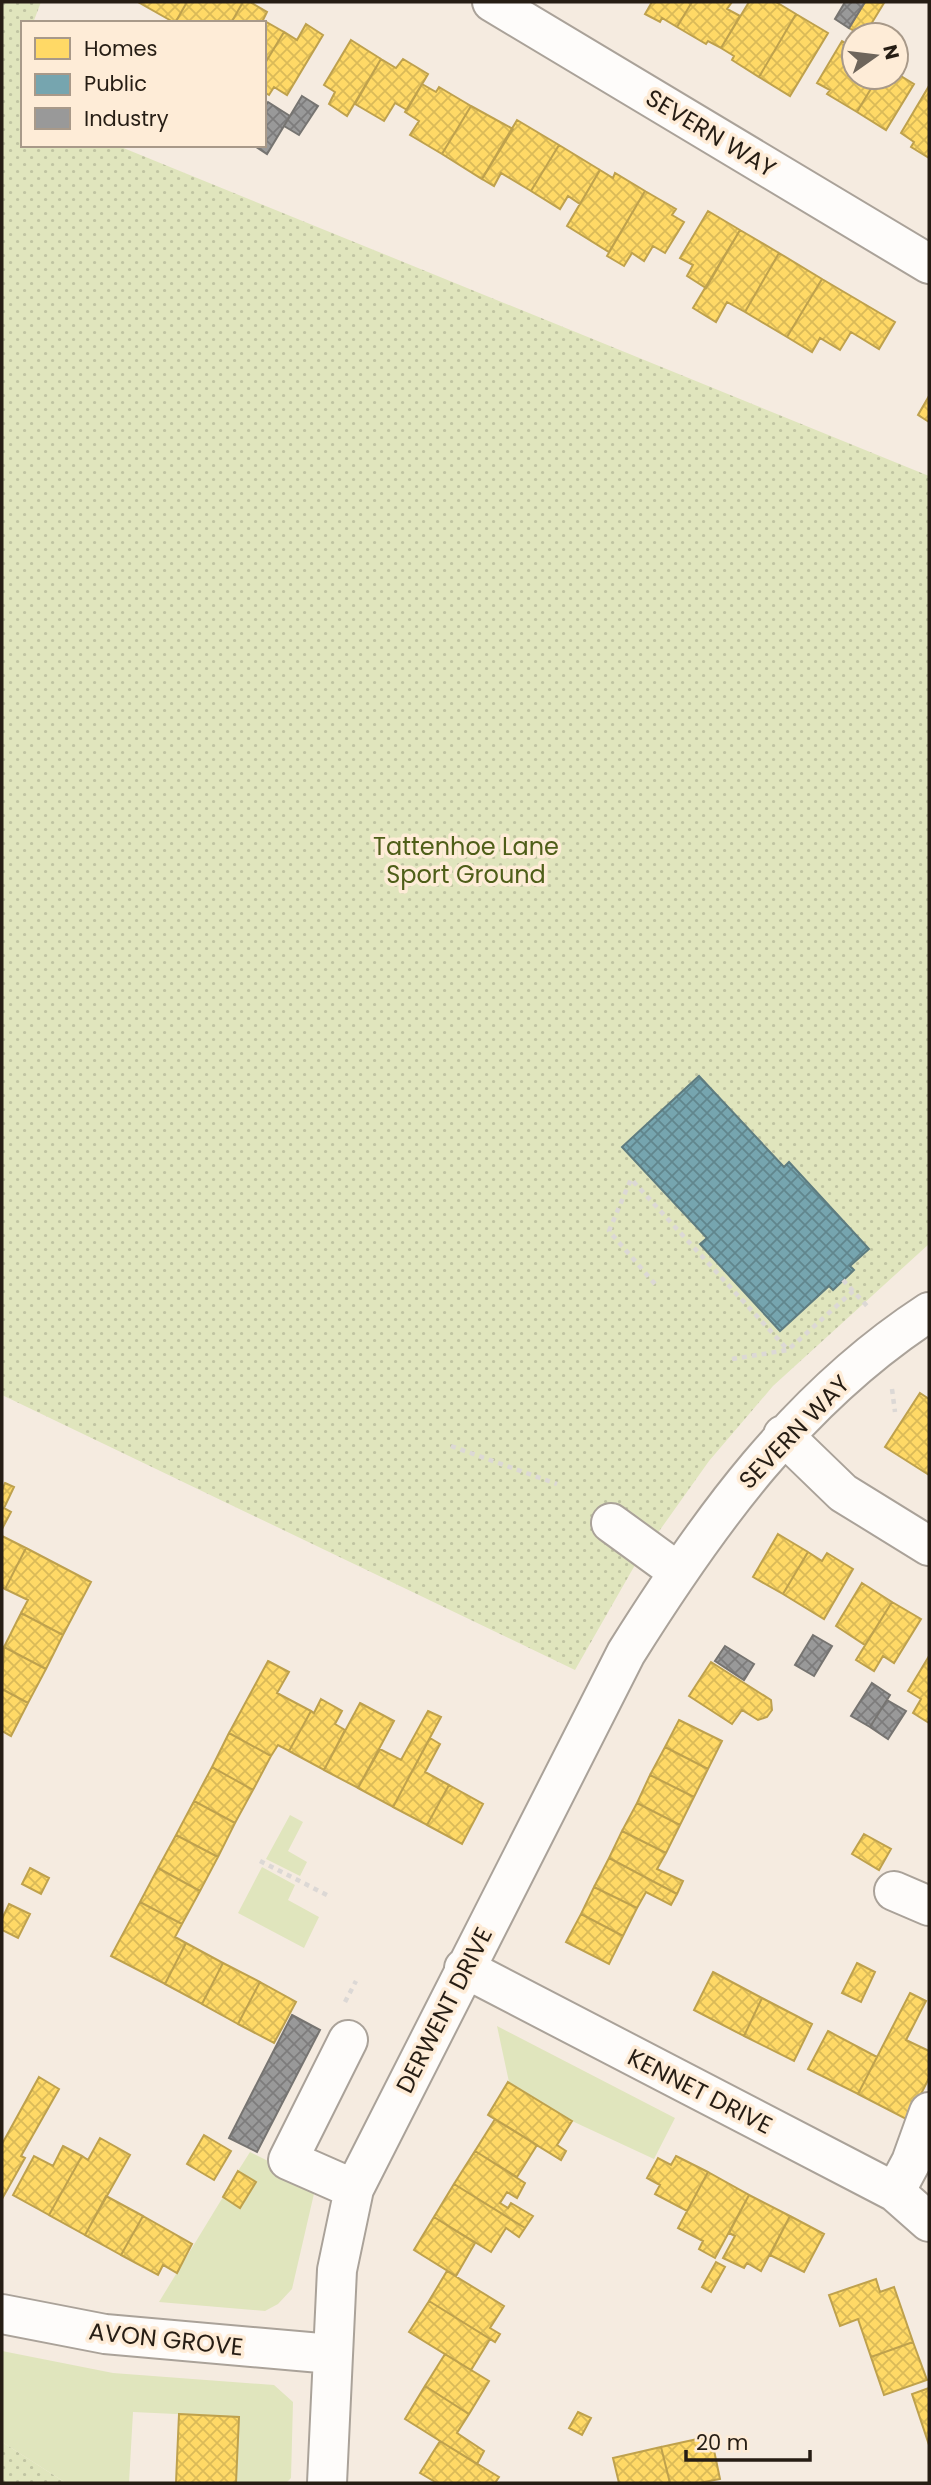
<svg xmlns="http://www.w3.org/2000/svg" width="931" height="2485" font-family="Poppins,sans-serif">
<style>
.green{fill:#e0e5bd}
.park{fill:url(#park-dots)}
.homes{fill:url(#homes-cross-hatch);stroke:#bea14d;stroke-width:2}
.public{fill:url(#public-cross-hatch);stroke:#5e7c80;stroke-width:2}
.industry{fill:url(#industry-cross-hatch);stroke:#767471;stroke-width:2}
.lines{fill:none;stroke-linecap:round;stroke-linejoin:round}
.minor-casing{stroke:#aaa299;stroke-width:42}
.path{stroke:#dcd8d5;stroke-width:4.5;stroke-dasharray:5 5;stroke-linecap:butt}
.minor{stroke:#fefcfa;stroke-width:38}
.labels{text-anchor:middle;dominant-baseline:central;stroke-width:7;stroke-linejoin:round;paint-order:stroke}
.street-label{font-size:24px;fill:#261d14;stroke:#feecd7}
.park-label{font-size:24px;fill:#4e5e18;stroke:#feecd7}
</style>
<defs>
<pattern id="park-dots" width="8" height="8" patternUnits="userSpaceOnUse" patternTransform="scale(1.75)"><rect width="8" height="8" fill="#e0e5bd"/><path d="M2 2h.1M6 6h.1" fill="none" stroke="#c0c4a2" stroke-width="1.8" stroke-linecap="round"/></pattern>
<pattern id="homes-cross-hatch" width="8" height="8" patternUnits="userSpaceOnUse" patternTransform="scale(1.75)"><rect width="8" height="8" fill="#ffd966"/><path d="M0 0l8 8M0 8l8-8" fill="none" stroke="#daba58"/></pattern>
<pattern id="public-cross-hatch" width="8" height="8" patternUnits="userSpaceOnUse" patternTransform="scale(1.75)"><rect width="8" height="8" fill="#76a5af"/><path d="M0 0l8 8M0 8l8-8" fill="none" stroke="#61868d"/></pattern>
<pattern id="industry-cross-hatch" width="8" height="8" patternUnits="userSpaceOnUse" patternTransform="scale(1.75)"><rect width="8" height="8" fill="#999"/><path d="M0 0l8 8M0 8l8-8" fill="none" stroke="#7d7c7c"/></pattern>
</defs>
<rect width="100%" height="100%" fill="#f5ebe0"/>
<path class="green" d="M290,1815l13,7 -15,29 19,11 -7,14 -34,-17z
M262,1867l33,18 -7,15 31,17 -15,31 -66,-35z
M497,2026l178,92 -21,41 -82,-38 -63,-39z
M250,2152l66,33 -24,104 -14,15 -13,7 -106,-9 64,-105 17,10 16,-24 -18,-12z
M2,2351l111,22 161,12 19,17 -2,76 -5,5h-50l3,-66 -106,-5 -4,71h-63l-64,-41z"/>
<path class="park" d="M2,2h39l-8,21h-10v122h93l813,331v768l-156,142 -64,75 -74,104 -60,105 -573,-275z
M2,2442l64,41h-64z"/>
<path class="homes" d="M138,2h49l-12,21z
M187,2h56l-12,21h-56z
M243,2h7l17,10 -4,8 21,12 -20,33v-42h-33z
M652,2h40l-15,25 -15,-9 -2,4 -15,-8z
M692,2h40l-5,7 13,7 -19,32 -13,-7 -2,3 -29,-17z
M749,2h27l20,12 -37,63 -27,-17 2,-4 -13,-8z
M865,2l19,1 -19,31 2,1h-6l-12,-7z
M796,14l32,19 -38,63 -31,-19z
M306,24l17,11 -36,60 -13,-8 -5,8 -5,-3v-27l20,-33 13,8z
M351,40l30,19 -34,57 -18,-12 6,-12 -11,-7z
M842,41l12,7v29h24l-21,35 -30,-18 3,-4 -13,-7z
M381,59l15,9 7,-9 25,15 -21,36 -12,-7 -11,18 -29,-17z
M896,73l18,11 -28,46 -29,-18 21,-35h18z
M422,84l14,8 3,-5 32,19 -29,48 -32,-19 9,-14 -14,-9z
M929,86v72l-18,-11 3,-5 -13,-9z
M471,106l42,23 -31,50 -40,-25z
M517,120l42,25 -28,46 -30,-18 -7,13 -12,-7z
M559,145l41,25 -20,34 -12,-8 -8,13 -29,-18z
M600,170l13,8 2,-5 30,18 -36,61 -42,-26z
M645,191l31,18 -4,6 12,7 -19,31 -12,-7 -9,15 -12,-8 -8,13 -17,-10z
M708,211l32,19 -34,58 -19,-12 6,-11 -13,-7z
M740,230l39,23 -34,59 -18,-10 -11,20 -23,-14z
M779,253l43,26 -35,58 -42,-25z
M822,279l73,43 -16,27 -28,-17 -11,18 -20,-12 -8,14 -25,-15z
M929,396v26l-11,-7z
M920,1393l9,6v76l-44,-28z
M5,1483l9,4 -10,21 7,4 -9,17v-39z
M778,1534l30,18 -25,42 -30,-17z
M2,1536l24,12 -21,41 -3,-2z
M26,1548l65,34 -28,53 -42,-22 7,-13 -23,-11z
M808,1552l14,9 5,-8 26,16 -29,50 -41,-25z
M862,1583l30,19 -27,43 -29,-19z
M892,1602l29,17 -27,44 -11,-7 -9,15 -18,-11z
M21,1613l42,22 -17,34 -42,-22z
M4,1647l42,22 -18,34 -26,-14z
M929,1656v67l-16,-10 8,-14 -13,-8z
M268,1661l21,11 -12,21 34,18 -22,40 -11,-6 -7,11 -42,-23z
M711,1662l60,38 1,10 -5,7 -9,3 -16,-10 -10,14 -43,-28z
M2,1689l26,14 -17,33 -9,-5z
M321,1699l21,12 -7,13 10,6 -21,40 -35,-19 22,-40 3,2z
M360,1703l34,18 -36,67 -34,-18z
M428,1711l13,6 -48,90 -35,-19 22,-39 21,11z
M679,1720l43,21 -14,28 -43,-22z
M229,1733l42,23 -18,34 -41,-23z
M430,1738l10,6 -15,28 24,13 -22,40 -34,-18z
M665,1747l43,22 -14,28 -44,-22z
M212,1767l41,23 -18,33 -41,-22z
M650,1775l44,22 -14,28 -43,-22z
M449,1785l34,19 -21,40 -35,-19z
M194,1801l41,22 -17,34 -42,-22z
M637,1803l43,22 -14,28 -44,-22z
M622,1831l44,22 -9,16 26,12 -6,13 -68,-36z
M864,1834l27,15 -12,21 -27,-16z
M176,1835l42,22 -18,34 -42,-23z
M609,1858l68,36 -6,11 -25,-13 -9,16 -43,-21z
M30,1868l19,10 -8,16 -19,-10z
M158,1868l42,23 -18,33 -42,-22z
M594,1887l43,21 -14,28 -42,-22z
M140,1902l42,22 -7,13 11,6 -21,41 -54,-28z
M9,1904l21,10 -12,24 -16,-8v-11z
M581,1914l42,22 -14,28 -43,-22z
M186,1943l37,20 -21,41 -37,-20z
M223,1963l37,19 -22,42 -36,-20z
M857,1963l18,9 -14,30 -19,-9z
M713,1972l49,26 -18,38 -50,-26z
M260,1982l36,20 -22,41 -36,-19z
M910,1993l16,8 -20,39 23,11v27l-21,42 -50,-26z
M762,1998l50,26 -18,37 -50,-25z
M828,2031l49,26 -19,37 -50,-25z
M39,2077l20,12 -38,67 4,2 -23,41v-55z
M508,2082l64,39 -15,24 9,6 -5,9 -73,-45z
M495,2119l42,26 -20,32 -42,-26z
M204,2135l27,16 -17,29 -27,-16z
M100,2138l30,17 -45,80 -36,-20 33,-59 6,4z
M63,2146l19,10 -33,59 -36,-20 21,-39 19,10z
M475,2151l50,32 -8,15 -10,-6 -7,11 8,5 3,-5 22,13 -8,12 -71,-44z
M676,2156l32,16 -21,39 -32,-17 5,-9 -13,-7 11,-20 13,7z
M238,2171l18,11 -16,26 -17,-11z
M708,2172l41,23 -34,63 -16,-9 4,-8 -25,-13z
M454,2184l71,44 -6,9 -13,-9 -15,24 -57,-35z
M749,2195l41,21 -29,55 -14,-8 -3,5 -21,-10 12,-22 -6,-3z
M106,2196l37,20 -22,39 -36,-20z
M143,2216l49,28 -15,29 -14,-8 -5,10 -37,-20z
M790,2216l34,18 -20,38 -34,-17z
M434,2217l41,26 -19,33 -42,-26z
M716,2262l9,5 -14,25 -9,-5z
M447,2271l57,35 -14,22 10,6 -5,8 -66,-41z
M876,2279l4,13 14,-5 19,55 -42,15 -13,-38 -18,7 -11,-31z
M429,2301l61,38 -19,31 -62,-38z
M913,2342l14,38 -43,15 -13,-38z
M445,2354l44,27 -20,33 -44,-28z
M425,2386l44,28 -12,19 27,18 -7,13 -72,-45z
M929,2388v57l-17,-51z
M578,2412l13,6 -9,17 -13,-7z
M179,2414l60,3 -3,66h-60z
M711,2436l9,43 -21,4h-29l-9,-36z
M440,2441l59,36 -4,6h-58l-17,-10z
M661,2447l9,36h-51l-6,-25z"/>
<path class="public" d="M699,1076l85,91 5,-5 80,87 -19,17 4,4 -21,20 -4,-4 -49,45 -80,-87 7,-6 -85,-91z"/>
<path class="industry" d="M845,2h20l-16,26 -14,-9z
M302,96l16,10 -19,29 -15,-9z
M268,102l22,14 -23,38 -14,-9h11v-37z
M813,1635l19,11 -18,30 -19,-11z
M725,1646l29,18 -10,16 -29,-19z
M872,1683l18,12 -20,32 -19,-11z
M887,1700l19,11 -18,28 -18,-12z
M292,2015l28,15 -63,122 -28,-14z"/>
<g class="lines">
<g class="minor-casing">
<path id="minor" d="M492,2l437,262
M783,1435l60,58 86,53
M611,1523l66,48
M894,1891l35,15
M464,1968l431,224 34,30
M348,2040l-60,120 66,29
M895,2192l16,-30 18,-50
M2,2314l103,20 227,20
M327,2483l10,-213 17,-81 272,-536c82,-131 171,-255 303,-341"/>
</g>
<path class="path" d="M843,1280l24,26
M655,1284l-46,-53 22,-52 157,171
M732,1359l56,-9 65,-59
M892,1389l3,23
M451,1446l106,38
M260,1861l71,36
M345,2002l11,-21"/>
<use href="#minor" class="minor"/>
</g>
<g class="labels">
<g class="street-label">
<text transform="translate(711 133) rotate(31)">SEVERN WAY</text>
<text transform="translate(794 1432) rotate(-46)">SEVERN WAY</text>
<text transform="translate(444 2010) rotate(-63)">DERWENT DRIVE</text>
<text transform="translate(700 2091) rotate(27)">KENNET DRIVE</text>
<text transform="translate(166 2339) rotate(6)">AVON GROVE</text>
</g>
<g class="park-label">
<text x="466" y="846">Tattenhoe Lane<tspan x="466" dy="28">Sport Ground</tspan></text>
</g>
</g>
<rect width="931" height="2485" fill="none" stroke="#261d14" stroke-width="7"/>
<rect x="21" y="21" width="245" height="126" fill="#feecd7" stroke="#a89989" stroke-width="2"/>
<rect x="35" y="38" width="35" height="21" fill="#ffd966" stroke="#a89989" stroke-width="2"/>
<text x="84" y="56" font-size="21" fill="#261d14">Homes</text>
<rect x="35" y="74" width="35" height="21" fill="#76a5af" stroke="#a89989" stroke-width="2"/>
<text x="84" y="91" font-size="21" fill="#261d14">Public</text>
<rect x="35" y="108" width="35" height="21" fill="#999999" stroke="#a89989" stroke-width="2"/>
<text x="84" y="126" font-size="21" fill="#261d14">Industry</text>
<g transform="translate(875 56) rotate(76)"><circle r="33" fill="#feecd7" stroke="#a89989" stroke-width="2"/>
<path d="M0-5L12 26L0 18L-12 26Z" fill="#6e655b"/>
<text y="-10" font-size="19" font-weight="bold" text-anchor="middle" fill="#261d14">N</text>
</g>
<path d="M686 2450v10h124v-10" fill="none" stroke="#261d14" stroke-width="3.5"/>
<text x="696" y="2450" font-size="21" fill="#261d14" stroke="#feecd7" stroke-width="5" paint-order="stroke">20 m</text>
</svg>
